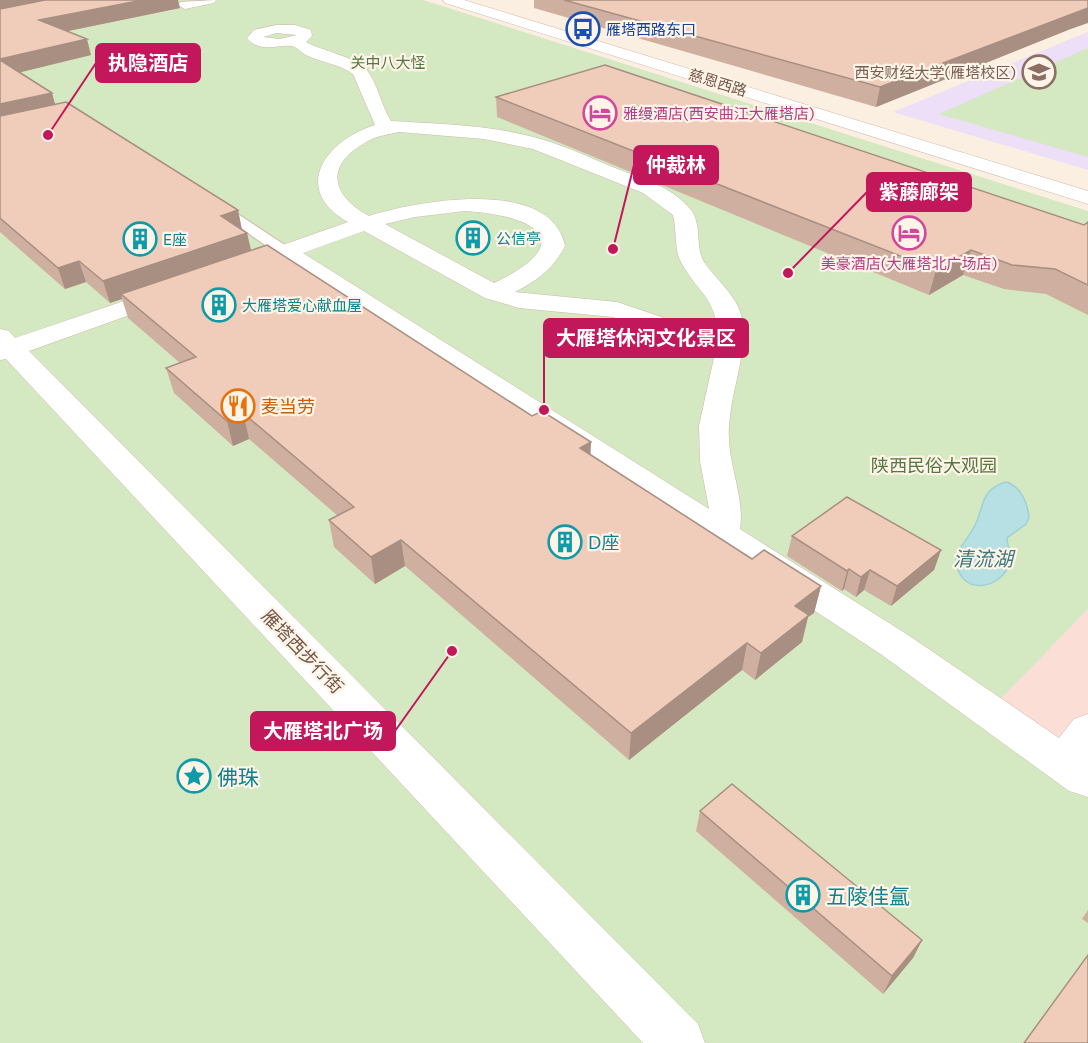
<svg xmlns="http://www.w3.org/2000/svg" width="1088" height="1043" font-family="Commissioner,'Noto Sans SC',sans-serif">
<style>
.commercial{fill:#fbded6}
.education{fill:#ecdff7}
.green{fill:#d4e8c1}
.water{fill:#b7e0e4;stroke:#9ed0d5;stroke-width:1.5}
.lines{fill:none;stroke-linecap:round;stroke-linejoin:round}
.lane-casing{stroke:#ceb9ac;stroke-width:2}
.street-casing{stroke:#ceb9ac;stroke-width:1}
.secondary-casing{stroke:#d1b8a9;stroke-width:1}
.lane{fill:#fff;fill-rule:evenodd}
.street{fill:#fff;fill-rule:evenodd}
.secondary{fill:#fff;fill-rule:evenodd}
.wall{fill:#ceafa0}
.shaded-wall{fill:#a88f82}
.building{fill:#f0ccba;stroke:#a88f82;stroke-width:1.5}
.labels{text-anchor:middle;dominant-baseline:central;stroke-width:4.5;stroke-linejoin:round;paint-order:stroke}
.far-transit-label{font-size:15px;fill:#164399;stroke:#fef4e7;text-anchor:start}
.far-park-label{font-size:15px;fill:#557842;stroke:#fef4e7}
.far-education-label{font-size:15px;fill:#785e54;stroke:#fef4e7;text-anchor:end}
.far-street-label{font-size:15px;fill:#725549;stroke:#fef4e7}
.far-hotel-label{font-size:15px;fill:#b23c85;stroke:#fef4e7;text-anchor:start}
.far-culture-label{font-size:15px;fill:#0d838f;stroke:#fef4e7;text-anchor:start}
.food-label{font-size:18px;fill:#c56008;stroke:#fef4e7;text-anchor:start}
.park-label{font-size:18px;fill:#557842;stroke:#fef4e7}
.culture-label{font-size:18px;fill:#0d838f;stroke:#fef4e7;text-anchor:start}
.street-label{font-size:18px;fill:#725549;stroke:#fef4e7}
.water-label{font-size:20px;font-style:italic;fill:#41787e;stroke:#fef4e7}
.near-culture-label{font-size:21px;fill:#0d838f;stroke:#fef4e7;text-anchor:start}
.leader{fill:none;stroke:#c2185b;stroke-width:2}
.callout-dot{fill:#c2185b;stroke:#fef4e7;stroke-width:2}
.callout{fill:#c2185b;stroke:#c2185b;stroke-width:2}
.callout-label{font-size:20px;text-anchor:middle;font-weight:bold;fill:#fff}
</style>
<rect width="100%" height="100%" fill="#fbefe2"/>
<path class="commercial" d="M1088,609v205l-121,-81z"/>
<path class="education" d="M1088,32v138l-195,-58z"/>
<path class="green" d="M0,0h423l665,211v398l-99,102 99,69v263h-1088z
M1088,48v109l-149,-43z"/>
<path class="water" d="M1006,482c15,4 22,22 23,36l-3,6 -19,14c0,8 5,15 3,23 -6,29 -54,38 -54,-5 5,-11 13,-19 18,-29 11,-20 5,-37 32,-45z"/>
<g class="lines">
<g class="lane-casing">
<path id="lane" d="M215,199l76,50 2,3 -2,3h-12l-69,-49 -2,-3 2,-3z"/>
</g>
<g class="street-casing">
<path id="street" d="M216,0l-2,3 -29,6 -7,-4 2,-3z
M276,25h19l16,5 1,6 -6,6c16,9 49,15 60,27 12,14 15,37 25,52 51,3 104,4 153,19 26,8 51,20 76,30 25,10 54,18 71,40 11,14 4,37 13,52 13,19 36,36 39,61 3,35 -12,68 -14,103 -3,35 16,69 11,103l168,106 151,103 15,-19 14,-5v83l-19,-6 -187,-136 -599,-394 -12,3 -8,-2 -4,-5 4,-5 85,-30c-58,-33 -22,-82 27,-97l-22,-51c-13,-10 -30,-11 -45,-18 -5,-2 -11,-9 -16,-10 -15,-2 -32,8 -45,-8l7,-8zM276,33l21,2 -17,4 -17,-2zM399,132l85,7 49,10 110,44 30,22c4,15 1,34 8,47 15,29 37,37 36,74l-100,-34 -102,-10c23,-12 38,-23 50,-46 -14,-70 -148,-45 -196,-30 -41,-22 -43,-53 -1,-75 10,-6 20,-6 31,-9zM465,211c68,4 117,30 29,72l-109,-59 30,-7zM364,231l121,67 34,10 94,9 102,36 -16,73 1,35 9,48 -406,-256z
M168,286l9,2 3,5 -3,5 -148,53 669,673 7,19h-62l-637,-684 -6,1v-31l9,2 6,7z"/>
</g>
<g class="secondary-casing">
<path id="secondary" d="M443,0h21l624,191v13l-643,-201z"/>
</g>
<use href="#lane" class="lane"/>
<use href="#street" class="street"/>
<use href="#secondary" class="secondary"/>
</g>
<path class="wall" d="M0,0l180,8 -113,23 24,24 -71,17 35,32 183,106 4,20 9,20 339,204 162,105 69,27 -7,27 -6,4 -6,25 -47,38 -13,-10 -113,90 -224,-194 -30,18 -41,-37 -5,-27 9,-4 -89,-77 -16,7 -59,-53 -8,-25 14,-5 -52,-45 -6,-19 -12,4 -24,-21 -21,7 -65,-57z
M534,0h554l-20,30 -192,77 -342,-99z
M496,97l588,128 4,-3v93l-42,-21 -42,-5 -41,-14 -34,20 -432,-178z
M792,536l149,14 -7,20 -43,36 -27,-16 -8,7 -12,-8 -2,2 -55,-35z
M700,811l222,129 -9,18 -30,36 -187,-163z
M1088,910v13l-6,-4z"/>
<path class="shaded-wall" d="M0,0h78l-78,15z
M143,0h35l2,8 -136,28 -5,-16z
M1088,8v15l-20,7 -192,77 4,-20z
M87,39l4,16 -86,21 -5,-17z
M52,93l5,18 -57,13v-20z
M238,210l4,21 -21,-15z
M247,233l5,21 -131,40 1,5 -12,4 -7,-22z
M971,250l-8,25 -34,20 7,-25z
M79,261l7,21 -21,7 -7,-21z
M243,413l6,26 -16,7 -6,-25z
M591,442l-1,26 -10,-20z
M401,540l4,26 -30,18 -4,-27z
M941,550l-7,20 -43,36 6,-20z
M849,569l-5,20 -2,2 5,-20z
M870,570l-6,20 -8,7 5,-20z
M821,586l-7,27 -6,4 -6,25 -47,38 6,-27 34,-47z
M747,643l-5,27 -113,90 2,-27z
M922,940l-9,18 -30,36 9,-18z"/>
<path class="building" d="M45,0h98l-104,20 48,19 -87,20v-50z
M564,0h524v8l-208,79z
M0,60l52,33 -52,11z
M605,65l479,160 4,-3v63l-33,-16 -43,-4 -41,-15 -35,20 -440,-173z
M66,102l172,108 -17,6 26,17 -144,48 -24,-20 -21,7 -58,-50v-102z
M267,245l265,171 10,-5 49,31 -11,6 172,111 12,-9 57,36 -26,20 14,9 -48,38 -14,-10 -116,90 -230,-193 -30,17 -42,-37 25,-13 -111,-94 -16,8 -61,-53 30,-11 -75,-63z
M847,497l94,53 -44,36 -27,-16 -9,7 -12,-8 -2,2 -55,-35z
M732,784l190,156 -30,36 -192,-165z
M1088,955v88h-64z"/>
<defs>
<g id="bus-ring" transform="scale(1.725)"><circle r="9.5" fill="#fef4e7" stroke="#1a4fb4" stroke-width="1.5"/><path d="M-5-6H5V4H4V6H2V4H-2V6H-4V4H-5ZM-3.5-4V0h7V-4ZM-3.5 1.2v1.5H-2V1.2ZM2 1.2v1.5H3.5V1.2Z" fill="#1a4fb4"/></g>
<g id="university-ring" transform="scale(1.725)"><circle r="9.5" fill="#fef4e7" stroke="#8d6e63" stroke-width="1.5"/><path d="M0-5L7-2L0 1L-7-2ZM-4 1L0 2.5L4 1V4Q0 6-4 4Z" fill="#8d6e63"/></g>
<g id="hotel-ring" transform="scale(1.725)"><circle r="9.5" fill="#fef4e7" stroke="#d1479c" stroke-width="1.5"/><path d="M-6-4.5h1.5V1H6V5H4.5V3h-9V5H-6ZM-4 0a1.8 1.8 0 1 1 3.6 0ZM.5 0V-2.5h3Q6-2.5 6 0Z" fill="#d1479c"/></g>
<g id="building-ring" transform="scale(1.725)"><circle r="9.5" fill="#fef4e7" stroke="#0f9aa8" stroke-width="1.5"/><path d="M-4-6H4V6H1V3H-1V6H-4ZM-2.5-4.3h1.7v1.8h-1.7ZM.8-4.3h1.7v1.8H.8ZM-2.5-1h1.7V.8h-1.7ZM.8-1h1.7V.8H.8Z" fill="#0f9aa8"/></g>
<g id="restaurant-ring" transform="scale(1.725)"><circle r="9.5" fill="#fef4e7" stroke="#e8710a" stroke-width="1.5"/><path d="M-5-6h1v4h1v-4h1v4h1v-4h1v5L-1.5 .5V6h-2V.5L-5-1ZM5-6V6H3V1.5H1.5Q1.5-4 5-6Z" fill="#e8710a"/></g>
<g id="sight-ring" transform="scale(1.725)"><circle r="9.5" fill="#fef4e7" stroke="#0f9aa8" stroke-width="1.5"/><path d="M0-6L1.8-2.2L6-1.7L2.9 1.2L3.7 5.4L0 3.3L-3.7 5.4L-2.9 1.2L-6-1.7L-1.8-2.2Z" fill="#0f9aa8"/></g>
</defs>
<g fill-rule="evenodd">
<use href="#bus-ring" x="583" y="29"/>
<use href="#university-ring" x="1039" y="72"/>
<use href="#hotel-ring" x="600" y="113"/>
<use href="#hotel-ring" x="909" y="233"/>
<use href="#building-ring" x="473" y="238"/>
<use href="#building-ring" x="140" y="239"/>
<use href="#building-ring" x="219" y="305"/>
<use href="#restaurant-ring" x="238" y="406"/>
<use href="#building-ring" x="565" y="542"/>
<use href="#sight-ring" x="194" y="776"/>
<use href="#building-ring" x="803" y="895"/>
</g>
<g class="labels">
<g class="far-transit-label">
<text x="606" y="29">雁塔西路东口</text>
</g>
<g class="far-park-label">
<text x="388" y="62">关中八大怪</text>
</g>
<g class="far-education-label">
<text x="1016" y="72">西安财经大学(雁塔校区)</text>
</g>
<g class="far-street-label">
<text transform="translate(718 82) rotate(17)">慈恩西路</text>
</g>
<g class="far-hotel-label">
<text x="623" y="113">雅缦酒店(西安曲江大雁塔店)</text>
<text x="909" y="263" text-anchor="middle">美豪酒店(大雁塔北广场店)</text>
</g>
<g class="far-culture-label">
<text x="496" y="238">公信亭</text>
<text x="163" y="239">E座</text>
<text x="242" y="305">大雁塔爱心献血屋</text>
</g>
<g class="food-label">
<text x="261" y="406">麦当劳</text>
</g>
<g class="park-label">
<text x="934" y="465">陕西民俗大观园</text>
</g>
<g class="culture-label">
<text x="588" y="542">D座</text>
</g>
<g class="street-label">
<text transform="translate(303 651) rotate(46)">雁塔西步行街</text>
</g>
<g class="water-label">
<text x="983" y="558">清流湖</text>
</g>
<g class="near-culture-label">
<text x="217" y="776">佛珠</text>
<text x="826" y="895">五陵佳氲</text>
</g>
</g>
<path class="leader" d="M48 135L96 63M613 249L634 165M788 273L867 192M544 410L544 338M452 651L395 731"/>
<g class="callout-dot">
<circle cx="48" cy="135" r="6"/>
<circle cx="613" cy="249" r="6"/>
<circle cx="788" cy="273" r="6"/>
<circle cx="544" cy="410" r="6"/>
<circle cx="452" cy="651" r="6"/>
</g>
<g class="callout">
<rect x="96" y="44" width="104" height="38" rx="6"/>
<rect x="634" y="146" width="84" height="38" rx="6"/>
<rect x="867" y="173" width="104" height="38" rx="6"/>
<rect x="544" y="319" width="204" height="38" rx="6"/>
<rect x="251" y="712" width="144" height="38" rx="6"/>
</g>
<g class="callout-label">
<text x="148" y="70">执隐酒店</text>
<text x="676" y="172">仲裁林</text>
<text x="919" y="199">紫藤廊架</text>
<text x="646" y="345">大雁塔休闲文化景区</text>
<text x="323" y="738">大雁塔北广场</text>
</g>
</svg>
